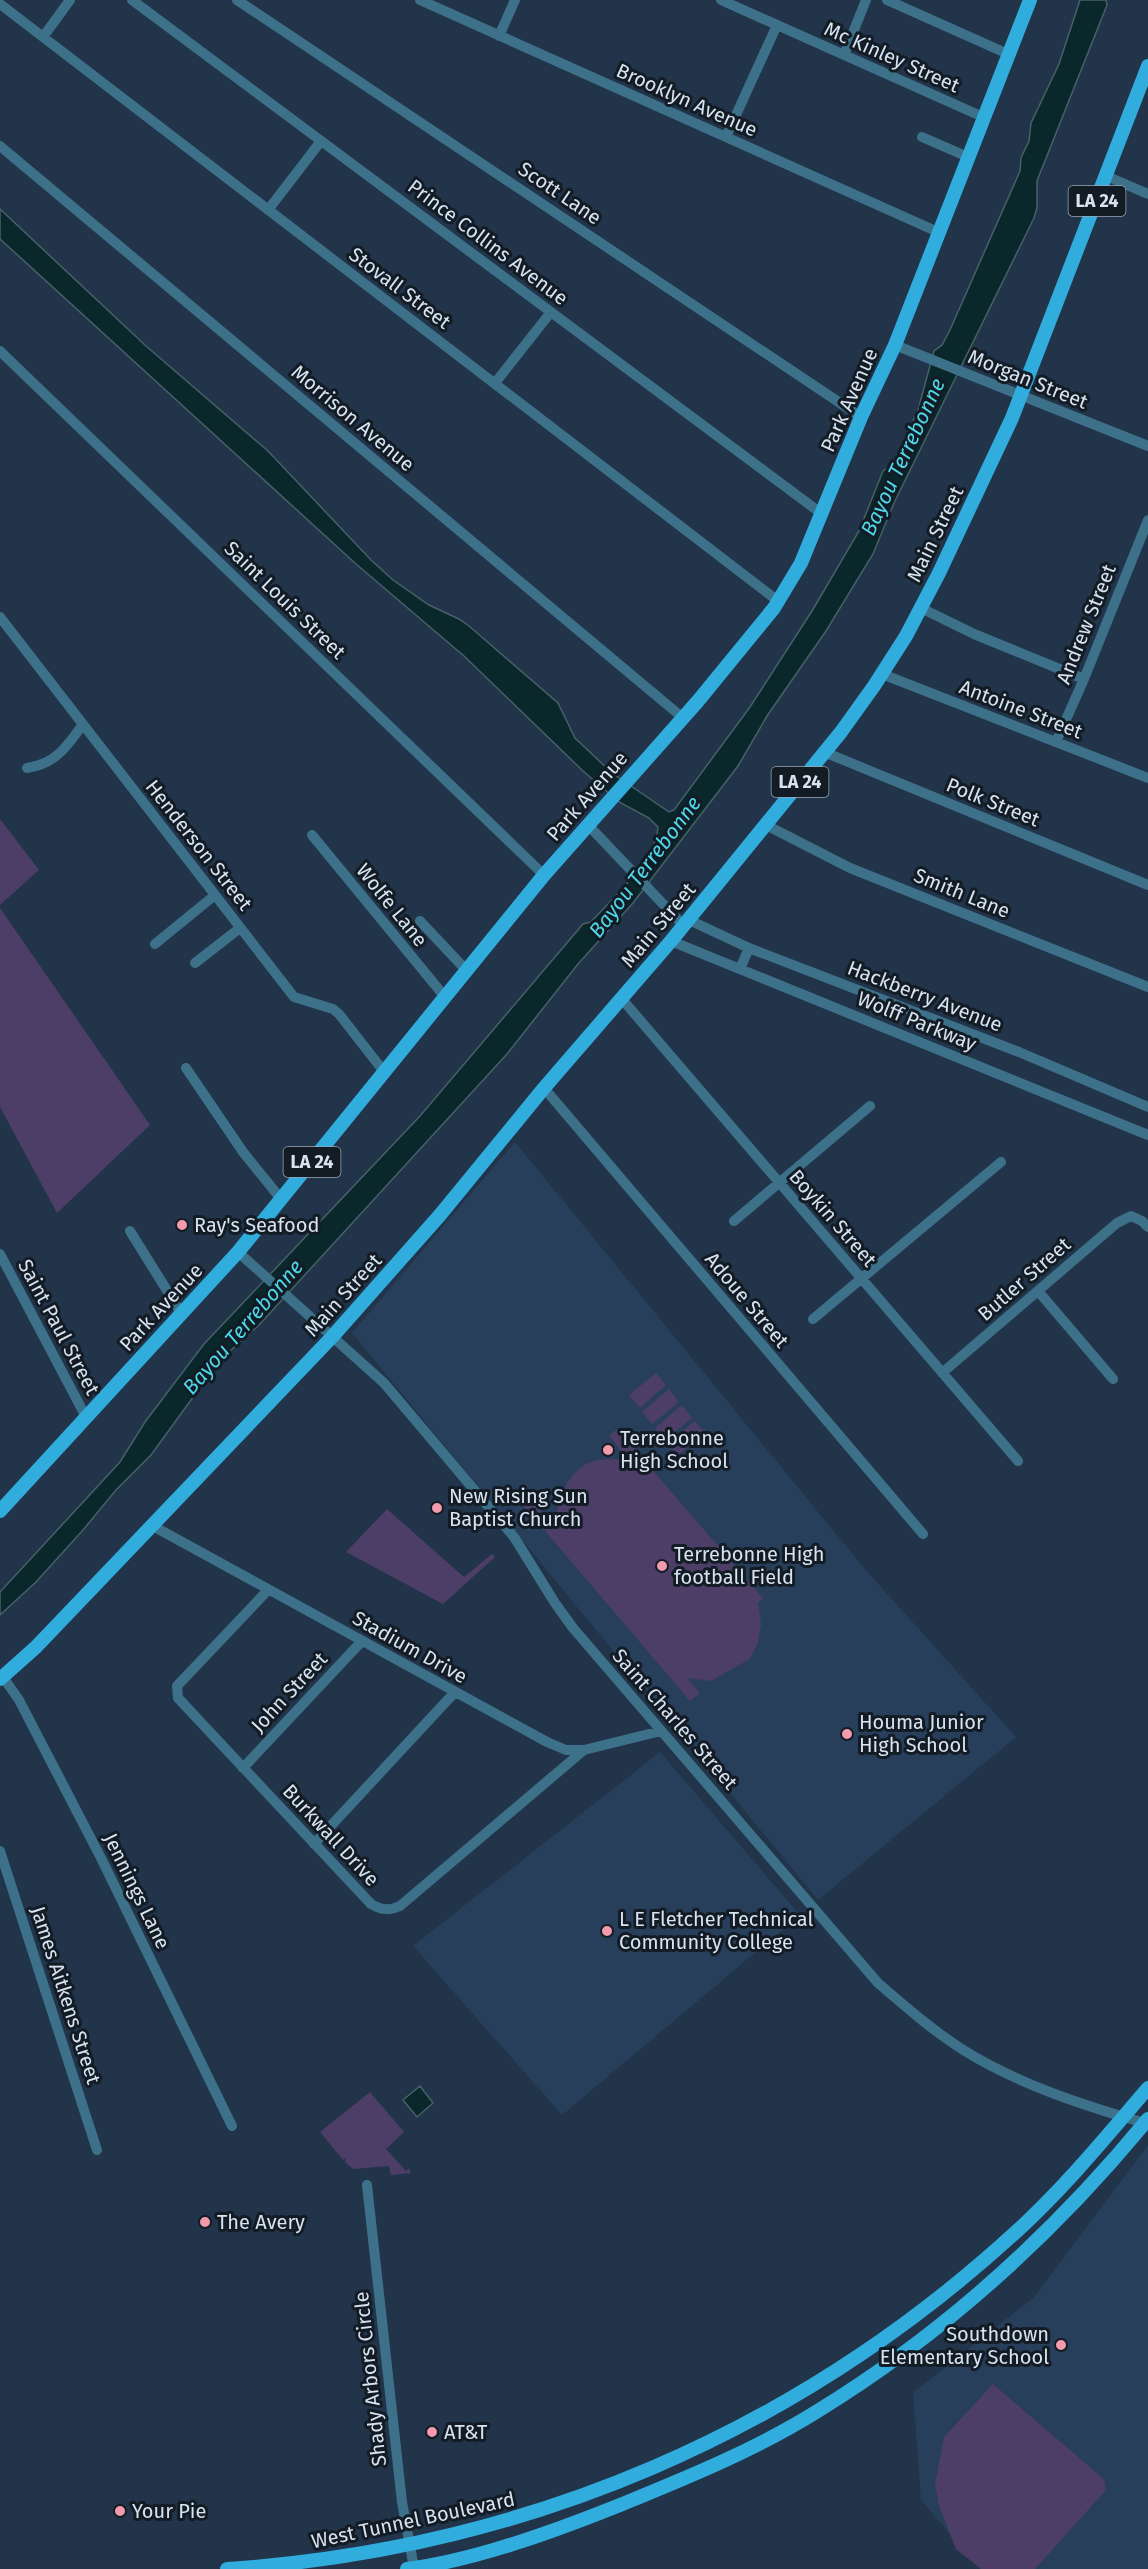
<svg xmlns="http://www.w3.org/2000/svg" width="1148" height="2569" font-family="'Fira Sans',sans-serif">
<style>
.built{fill:#273f5a}
.green{fill:#4c3e67}
.water{fill:#0a282c;stroke:#486067;stroke-width:1.5}
.lines{fill:none;stroke-linecap:round;stroke-linejoin:round}
.minor{stroke:#3d7189;stroke-width:10}
.major{stroke:#30acdd;stroke-width:14}
.poi-dot{fill:#f39aac;stroke:#131c25;stroke-width:2}
.labels{text-anchor:middle;dominant-baseline:central;stroke-width:6;stroke-linejoin:round;paint-order:stroke}
.shield{fill:#131c25;stroke:#9ca7b4;stroke-width:1.5}
.shield-label{font-size:18px;font-weight:bold;fill:#d7e3f1}
.street-label{font-size:20px;fill:#d7e3f1;stroke:#131c25}
.poi-label{font-size:20px;fill:#d7e3f1;stroke:#131c25;text-anchor:start}
.water-label{font-size:21px;font-style:italic;fill:#4dd7e8;stroke:#131c25}
</style>
<rect width="100%" height="100%" fill="#21344a"/>
<path class="built" d="M515,1142l349,426 152,169 -198,163 -466,-567z
M660,1752l140,163 -238,200 -149,-169z
M1148,2145v424h-168l-59,-69 -8,-107 121,-96z"/>
<path class="green" d="M0,819l39,51 -39,35z
M0,908l150,217 -93,88 -57,-106z
M656,1373l10,12 -26,23 -11,-13z
M669,1389l10,13 -27,22 -10,-12z
M682,1405l10,13 -27,22 -10,-12z
M695,1421l10,12 -27,22 -10,-12z
M617,1429l146,169 -5,5 3,21 -3,19 -8,16 -39,22 -24,-3 13,15 -10,8 -167,-196 8,-6 24,28c2,-23 9,-50 31,-63 12,-7 29,-4 42,-5l-19,-23z
M387,1509l77,68 28,-23 3,3 -52,47 -97,-52z
M370,2092l34,40 -18,17 20,22 3,-3 2,5 -20,2 -2,-9 -36,3 -8,-7 1,-4 -3,2 -23,-28z
M993,2384l111,95 2,11 -71,79h-54l-25,-20 -17,-43 -4,-22 9,-47z"/>
<path class="water" d="M1080,0h26l1,5 -70,176v27l-3,10 -140,285 -21,51 -47,77 -59,85 -29,50 -105,137 -55,61 -71,90 -248,271 -39,35 -69,95 -35,35 -33,40 -47,52 -36,33v-23l120,-130 25,-40 59,-78 216,-228 163,-192 8,-2c22,-24 65,-62 67,-95l-9,-9 -30,-16 -36,-31 -119,-115 -108,-92 -356,-325v-30l146,137 122,105 103,109 22,20 36,25 30,14 10,7 89,77 17,35 37,35 57,39 5,-2 76,-103 62,-96 47,-80 24,-60 11,-8 24,-53 16,-59 8,-6 8,-15 70,-159 1,-13 8,-17 2,-18 28,-59z
M420,2086l13,17 -16,14 -14,-17z"/>
<g class="lines">
<path class="minor" d="M132,0l690,514
M237,0l624,417
M420,0l518,232
M721,0l262,117
M887,0l121,54
M0,4l778,597
M499,36l16,-36
M43,37l27,-37
M844,55l22,-55
M726,137l51,-112
M922,137l46,20
M0,146l683,572
M1106,176l42,18
M268,210l53,-69
M895,345l253,101
M0,351l544,524
M495,383l56,-71
M921,608l53,26 110,45
M0,617l294,380 39,12 6,5 46,59
M882,674l266,104
M1056,742l28,-63 64,-159
M824,752l324,133
M27,768c28,-4 40,-21 56,-44
M766,825l84,43 298,119
M589,826l95,100
M312,835l133,162
M689,920l60,28 270,104 129,55
M420,921l47,50
M671,941l477,194
M155,944l60,-49
M195,963l45,-35
M740,969l9,-21
M621,998l397,463
M186,1068l57,84 38,47
M544,1088l379,446
M734,1221l136,-115
M130,1231l51,82
M238,1252l146,131 130,154 41,66 18,25 305,355c28,24 55,48 87,68 55,34 120,55 183,73
M0,1254l86,163
M1038,1291l75,88
M813,1319l188,-157
M942,1373l175,-150 14,-7 11,5 6,6
M153,1526l394,216 19,8h18l77,-19
M268,1590l-91,96 1,12 193,206c10,6 18,7 29,2l184,-156
M3,1677l16,23 82,158 131,268
M243,1768l119,-127
M314,1844l141,-152
M0,1851l97,299
M367,2185l35,317 12,66"/>
<path class="major" d="M0,1511l238,-259 306,-377 154,-174 76,-93 27,-45 60,-146 34,-72 135,-345
M0,1679l36,-32 296,-310 108,-122 104,-127 127,-147 170,-209 33,-46 32,-50 33,-63 73,-155 136,-352
M227,2569c298,-20 570,-136 790,-338 48,-44 89,-94 131,-143
M407,2569c69,-9 148,-38 213,-64 66,-27 135,-55 196,-93 129,-79 236,-176 332,-293"/>
</g>
<g class="poi-dot">
<circle cx="182" cy="1225" r="6"/>
<circle cx="608" cy="1450" r="6"/>
<circle cx="437" cy="1508" r="6"/>
<circle cx="662" cy="1566" r="6"/>
<circle cx="847" cy="1734" r="6"/>
<circle cx="607" cy="1931" r="6"/>
<circle cx="205" cy="2222" r="6"/>
<circle cx="1061" cy="2345" r="6"/>
<circle cx="432" cy="2432" r="6"/>
<circle cx="120" cy="2511" r="6"/>
</g>
<g class="labels">
<g class="shield">
<rect x="1068.5" y="186" width="57" height="30" rx="4.5"/>
<rect x="771.5" y="767" width="57" height="30" rx="4.5"/>
<rect x="283.5" y="1147" width="57" height="30" rx="4.5"/>
</g>
<g class="shield-label">
<text x="1097" y="201">LA 24</text>
<text x="800" y="782">LA 24</text>
<text x="312" y="1162">LA 24</text>
</g>
<g class="street-label">
<text transform="translate(892 57) rotate(24)">Mc Kinley Street</text>
<text transform="translate(687 100) rotate(24)">Brooklyn Avenue</text>
<text transform="translate(560 193) rotate(34)">Scott Lane</text>
<text transform="translate(488 242) rotate(37)">Prince Collins Avenue</text>
<text transform="translate(400 288) rotate(37)">Stovall Street</text>
<text transform="translate(1028 379) rotate(22)">Morgan Street</text>
<text transform="translate(849 400) rotate(-66)">Park Avenue</text>
<text transform="translate(353 418) rotate(40)">Morrison Avenue</text>
<text transform="translate(935 534) rotate(-64)">Main Street</text>
<text transform="translate(285 600) rotate(44)">Saint Louis Street</text>
<text transform="translate(1086 624) rotate(-68)">Andrew Street</text>
<text transform="translate(1021 709) rotate(21)">Antoine Street</text>
<text transform="translate(587 796) rotate(-49)">Park Avenue</text>
<text transform="translate(993 802) rotate(22)">Polk Street</text>
<text transform="translate(199 845) rotate(52)">Henderson Street</text>
<text transform="translate(962 893) rotate(22)">Smith Lane</text>
<text transform="translate(392 905) rotate(51)">Wolfe Lane</text>
<text transform="translate(658 925) rotate(-50)">Main Street</text>
<text transform="translate(925 996) rotate(21)">Hackberry Avenue</text>
<text transform="translate(917 1021) rotate(22)">Wolff Parkway</text>
<text transform="translate(833 1218) rotate(49)">Boykin Street</text>
<text transform="translate(1024 1279) rotate(-41)">Butler Street</text>
<text transform="translate(343 1295) rotate(-48)">Main Street</text>
<text transform="translate(747 1300) rotate(50)">Adoue Street</text>
<text transform="translate(161 1307) rotate(-47)">Park Avenue</text>
<text transform="translate(59 1327) rotate(62)">Saint Paul Street</text>
<text transform="translate(410 1647) rotate(29)">Stadium Drive</text>
<text transform="translate(289 1692) rotate(-47)">John Street</text>
<text transform="translate(675 1719) rotate(49)">Saint Charles Street</text>
<text transform="translate(331 1835) rotate(47)">Burkwall Drive</text>
<text transform="translate(137 1891) rotate(64)">Jennings Lane</text>
<text transform="translate(66 1995) rotate(72)">James Aitkens Street</text>
<text transform="translate(370 2379) rotate(-96)">Shady Arbors Circle</text>
<text transform="translate(413 2520) rotate(-12)">West Tunnel Boulevard</text>
</g>
<g class="poi-label">
<text x="194" y="1225">Ray's Seafood</text>
<text x="620" y="1438">Terrebonne<tspan x="620" dy="23">High School</tspan></text>
<text x="449" y="1496">New Rising Sun<tspan x="449" dy="23">Baptist Church</tspan></text>
<text x="674" y="1554">Terrebonne High<tspan x="674" dy="23">football Field</tspan></text>
<text x="859" y="1722">Houma Junior<tspan x="859" dy="23">High School</tspan></text>
<text x="619" y="1919">L E Fletcher Technical<tspan x="619" dy="23">Community College</tspan></text>
<text x="217" y="2222">The Avery</text>
<text x="1049" y="2334" text-anchor="end">Southdown<tspan x="1049" dy="23">Elementary School</tspan></text>
<text x="444" y="2432">AT&amp;T</text>
<text x="132" y="2511">Your Pie</text>
</g>
<g class="water-label">
<text transform="translate(903 457) rotate(-65)">Bayou Terrebonne</text>
<text transform="translate(645 867) rotate(-53)">Bayou Terrebonne</text>
<text transform="translate(243 1327) rotate(-49)">Bayou Terrebonne</text>
</g>
</g>
</svg>
